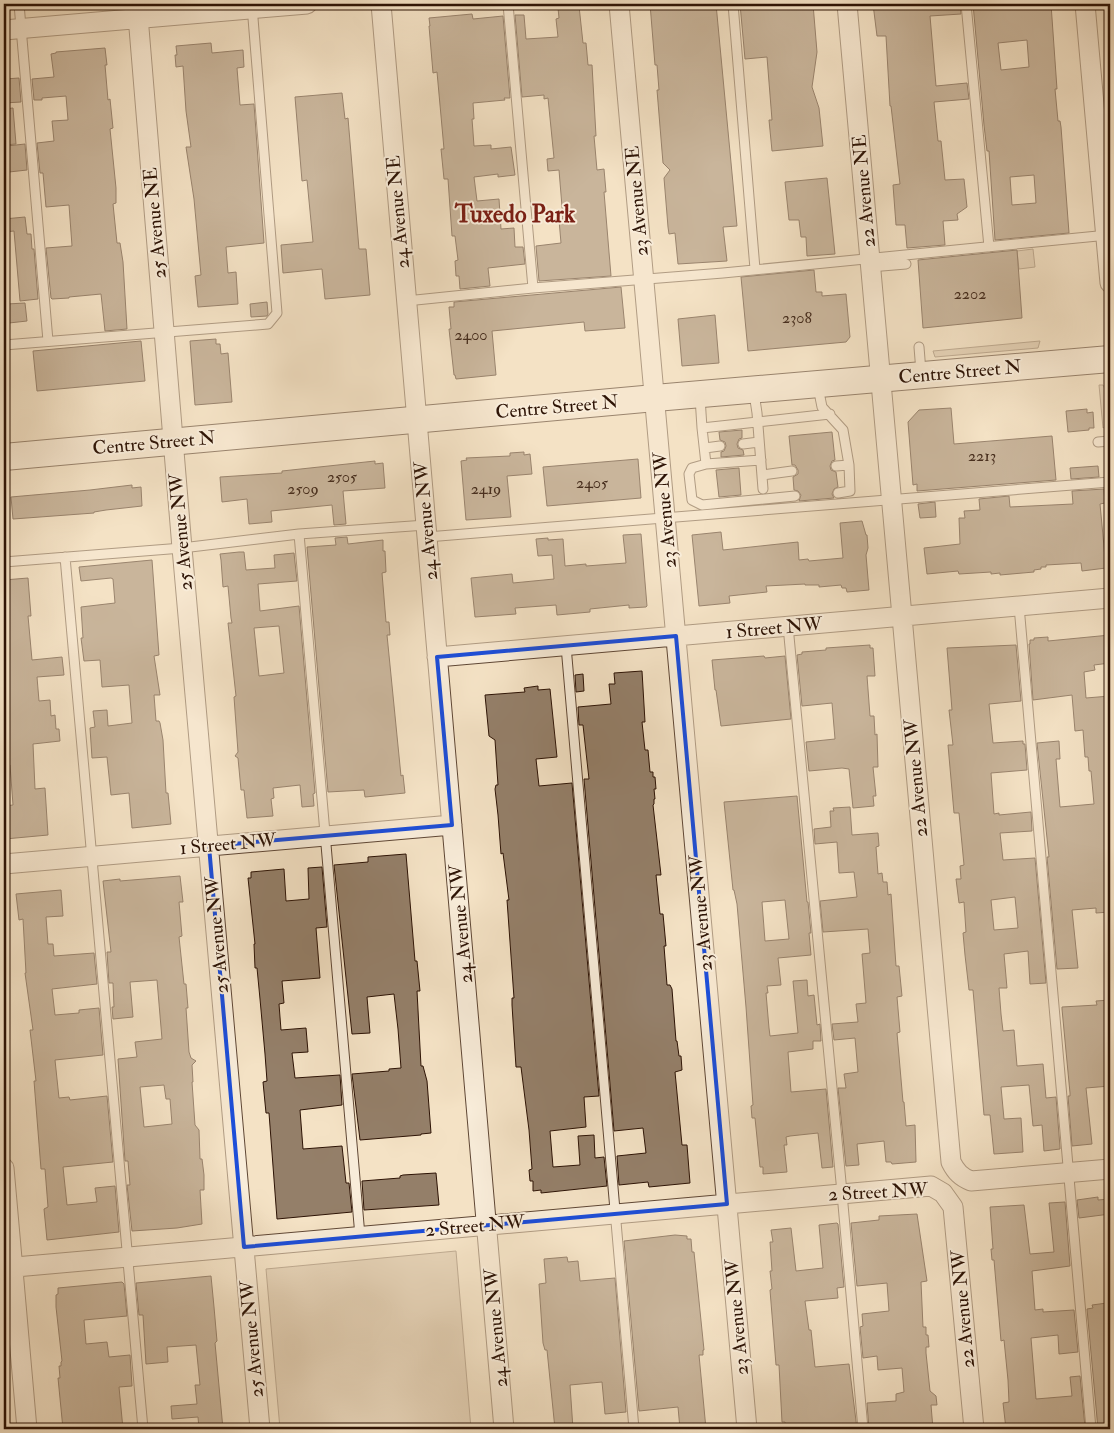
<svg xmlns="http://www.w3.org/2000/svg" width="1114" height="1433" font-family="'IM FELL Double Pica',serif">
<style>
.green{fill:#d2bfa4;stroke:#806954}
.building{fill:#947f69;stroke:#2d1305;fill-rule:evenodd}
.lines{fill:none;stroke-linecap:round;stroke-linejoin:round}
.service-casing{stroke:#5f4735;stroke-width:11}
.minor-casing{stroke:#5f4735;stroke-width:21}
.secondary-casing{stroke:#2d1305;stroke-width:28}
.service{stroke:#f8ecd9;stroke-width:9}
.minor{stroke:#f8ecd9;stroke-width:19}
.secondary{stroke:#f8ecd9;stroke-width:26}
.marked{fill:none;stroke:#1d4ed8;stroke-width:4;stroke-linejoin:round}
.labels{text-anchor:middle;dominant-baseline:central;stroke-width:4;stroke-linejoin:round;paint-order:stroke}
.number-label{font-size:16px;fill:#472e1e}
.street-label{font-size:19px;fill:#2d1305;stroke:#f8ecd9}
.district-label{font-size:24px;font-weight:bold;fill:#7a1f14;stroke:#f8ecd9}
</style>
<rect width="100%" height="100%" fill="#f4e2c5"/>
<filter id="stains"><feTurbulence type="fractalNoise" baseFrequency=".004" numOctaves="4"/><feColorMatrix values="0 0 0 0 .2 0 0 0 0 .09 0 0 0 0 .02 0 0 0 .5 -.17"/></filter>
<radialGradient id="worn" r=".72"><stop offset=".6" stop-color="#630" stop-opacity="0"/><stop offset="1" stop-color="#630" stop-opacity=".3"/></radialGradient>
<path class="green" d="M1033,249l2,18 -16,2 -2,-18z
M1040,341l-2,7 -103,9 -2,-6z
M1099,385h4l4,8 3,30 -7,5z
M456,1251l15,178h-191l-14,-160z"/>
<path class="building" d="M650,4h66l21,222 -14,1 4,34 -49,3 -3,-31 -6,1 -1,-7 -4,-49 6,-8 -7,-7 -6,-73h2l-2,-25h-2z
M740,4h73l4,48 -5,35 7,21 4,38 -51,5 -3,-31h3l-5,-63 -22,2z
M873,4h87l1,10 -31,2 6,70 31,-3 2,16 -35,3 4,39h3l4,39 19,-1 3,28 -10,7 1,6 -15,1 2,24 -38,3 -2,-23h-9l-3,-40 7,-1 -9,-78h-1l-4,-70h-9z
M973,4h78l6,85h-2l3,32h2l1,6 8,106 -74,7 -6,-89h-2l-3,-26zM1027,40l2,27 -28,3 -3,-27zM1034,175l2,28 -24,2 -2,-28z
M579,6l4,37h3l2,22h4l4,71h-2l3,34 7,-1 2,23h-2l7,84 -72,5 -3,-35 25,-3 -2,-23 4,-1 -4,-49 -11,1 -1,-12 7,-1 -6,-60 -4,1v-4l-22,2 -7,-82h9l2,24 32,-2 -2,-18 3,-1 -1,-10z
M472,14l1,5 30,-3 7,82h-6l1,2 -32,3 1,16h-2l2,27 17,-1v4l20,-2 4,28 -17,2v-3l-24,3 3,24 22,-2 2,30 13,-1 1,19h8l2,17 -37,4 2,18 -30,3 -1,-13h-3l-1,-15 3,-1 -3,-24h-3l-4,-57h-4l-3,-30h3l-7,-77 -4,1 -4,-47h1l-1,-8z
M211,43l1,10 31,-3 1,17 -7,1 3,37 14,-1 10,139 -38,4 2,26 8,-1 2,32 -40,3 -3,-31 6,-1 -7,-76 -8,-52h5l-5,-36 -3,-45 -7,1 -1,-12h2l-1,-9z
M105,48l2,17h-2l3,35 2,-1 3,29 -3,1 6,59v15l-3,1 4,39h3l3,19 4,67 -22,2 -4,-37 -32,3v1l-17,1 -1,-1 -5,-50 26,-2 -3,-41 -23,2 -3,-34h-3l-3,-30 17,-2 -2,-20 16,-1 -2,-24 -24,2v2h-8l-2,-21 22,-2 -3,-23 5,-1v-1z
M19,78l2,24 -17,1v-12h2l-1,-12z
M342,93l3,26 3,-1 11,131h7l4,46 -45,4 -3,-30 -39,4 -2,-28 32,-3 -6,-62 -5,1 -7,-84z
M13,108l3,36 -12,1v-36z
M25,144l2,26 -18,2 -2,-26z
M827,178l8,76 -28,2 -1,-19h-5l-2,-17h-10l-4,-38z
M25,217l2,17h4l1,15h2l4,50 -18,2 -6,-70 -10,1v-13z
M1017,250l5,68 -99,10 -5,-68z
M814,270l2,22h6v4l24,-2 4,43 -4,5 -98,9 -7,-74z
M621,287l4,41 -40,3 -1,-9 -92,9 4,44 -40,4 -1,-4h-1l-5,-46h2l-2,-22h5v-5z
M267,302l1,12 -1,2 -16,1 -1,-13z
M25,303l2,18 -18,2 -2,-19z
M715,315l4,48 -37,3 -4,-47z
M216,339v5h4l1,10 7,-1 4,49 -37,3 -5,-64z
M141,341l4,40 -108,10 -4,-40z
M951,408l3,36 98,-8 4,44 -139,11v-7l-4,1 -5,-63 11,-12z
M1087,409v4l6,-1 1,16h-5v2l-21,2 -2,-21z
M742,430v8l-3,1 -2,5 1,4 5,2 1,5 -23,2v-5l3,-1 2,-5 -1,-4 -5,-2 -1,-8z
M832,432l3,28 -3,1 -2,5 1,4 5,2 2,15 -4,2 -2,5 2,4 -35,3 2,-6 -3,-4 -4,-1 -1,-13 5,-3v-4l-3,-5h-3l-3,-29z
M524,452v3l6,-1 2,20 -25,2 4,41 -45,3 -5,-59 6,-1 -1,-2 44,-2v-3z
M638,459l3,39 -94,8 -4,-39z
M375,461v3l8,-1 2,25 -42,3 3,33 -12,1 -2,-20 -61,6 1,11 -23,2 -2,-25 -25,3 -2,-25 62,-4v-2z
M1098,466l1,11 -28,2 -1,-11z
M739,468l2,27 -22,2 -3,-27z
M132,485v3l9,-1 1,19 -36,4 -12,2v1l-81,6 -2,-22 79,-7z
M1104,489l1,14 -5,1 6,64 -24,3 -1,-8 -35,2v2h-5v2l-7,1v2l-34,3v-2l-9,1v-2l-32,2 -1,-3 -31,3 -3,-26 36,-4 -1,-26h6l-1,-7 16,-1 -1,-11 30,-3 1,11 63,-3 -1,-13z
M935,502l1,15 -16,1 -2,-14z
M862,521l4,14h1l1,13 -2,7 3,35 -22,2 -1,-4h-4l-1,-3 -22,2v-2h-14v-1l-39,2 1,6 -38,4 1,7 -31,3 -7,-71 29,-3 2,18 75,-8 1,18 9,-1 1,2 34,-3 -3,-35z
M641,534l6,72 -1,1 -17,1v-3l-39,4v3l-33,3 -1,-10 -41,3 1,6 -41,3 -4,-39 41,-4 1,9 41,-4 -2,-24 -14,1 -2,-17 12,-1v2l15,-1 2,27 21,-2v2l40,-3 -3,-28z
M347,537l1,7 35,-4v11h2l1,21 -4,1 4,49h3l1,13h-3l14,141 2,-1 2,18 -40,4 -1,-7 -36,2 -21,-245 29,-2 -1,-7z
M239,552h5l2,18 29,-2 -1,-13 20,-2 3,28 -39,3 2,27 39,-5 16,187 -2,1 1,12 -12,1 -2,-22 -27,3 1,10 -3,1 2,17 -26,2 -3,-28h-3l-3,-32 -3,-2 3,-4 -4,-55 2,-1 -8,-73h4l-1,-5 -3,-32 -5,1 -2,-27 -1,-6zM279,626l5,47 -25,3 -5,-48z
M152,560l7,95 -5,1 6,39h-6l2,26h3l1,2 3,17 3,53h2l3,31 -39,4 -3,-35 -18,2 -4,-38 -15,1 -2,-30 5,-1 -2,-16 14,-1 1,16 24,-3 -3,-38 -27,2 -2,-27 -16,1 -3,-23h2l-2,-31 34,-4 -2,-24 -2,-1 -30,3 -2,-14z
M28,578l3,38h-3l4,44 30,-3 2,18 -27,2 2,24 11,-1 1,16 4,-1 1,14h3l1,12 -27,3 2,45 10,-1 3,47 -43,4 -1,-33 9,-1 -3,-40 -4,1 -2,-16h4l-2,-27h-2v-143z
M1110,635v28l-16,2 1,5 -11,2 2,26 24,-2v216l-14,1v-5l-24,2 6,58 -21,1 -10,-112h2l-12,-114 22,-2 1,18h-4l4,48 34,-3 -3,-33h-2l-1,-14h-3l-2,-27 -8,1 -3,-36 -39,5 -4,-56h1v-4h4v-2l14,-1v4z
M870,645v3h3l2,28h-8l3,40h4l1,19 2,-1 1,33h-5l3,29h-3l1,10 -21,2 -4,-39 -7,-1 -33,3 -3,-29 29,-3 -3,-36 -30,3 -5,-51 5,-1v-2l24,-2v-2z
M1016,645l5,56 -32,3 4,39 30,-2v3h2l2,26 -36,3 3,41 5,-1v2l32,-3 1,19 -32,2 3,27 32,-2 11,125 -16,1 -2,-33 -24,3 3,34h-8l2,26 2,17 11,-1 3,36 26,-2 3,34 10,-1 4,50v2l-16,2 -2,-26 -9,1 -4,-41 -28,2 3,32 17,-1 2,34 -29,2 -4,-39h-6l-11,-125h-4l-4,-35 -2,-22 3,-1 -2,-30 -5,1 -3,-24h5l-1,-13 4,-1 -5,-52h-5l-6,-68h5l-4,-35h3l-5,-62zM1015,897l3,31 -24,2 -3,-30z
M764,656l1,2 20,-2 6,63 -70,7 -5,-36h-1l-3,-30z
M642,671l3,51h-3l3,28h3l2,22h3v5h2l1,12h-2l1,10h-1v5l-1,1 8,70h-5l4,39h3l3,32h-2l3,39h3l2,4 4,52h1l2,15h2l1,14 -7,2 7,73h5l3,38 -41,4 -1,-5 -29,3 -2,-29 29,-3 -3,-25 -29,3 -30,-352h5l-6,-54h-4l-1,-18 33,-3 -2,-20h6l-1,-11z
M583,674l1,17 -8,1 -1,-17z
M538,686v4l12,-1 7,68 -21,2 3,27 33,-3 27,313 -15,1 2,30 -36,4 3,36 27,-2 -2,-29 16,-1 1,23 9,-1 3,29 -66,7v-3l-8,1v-10h-3l-1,-11 3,-1 -3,-39 -8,-63h-5l-4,-62v-7h2l-7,-98h2l-6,-47 -2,1 -3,-39 -3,-26 1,-4h2l-3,-45 -6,-4 -4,-41 40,-3 -1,-4z
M797,796l10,106h1l3,31h-2l2,22 -33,3 3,27 -14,1 1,7h-2l3,35 1,8 28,-3 -5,-52 14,-1 1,16 6,-1 3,30 3,-1 1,17h-8v8l-25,3 3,40 35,-3 7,78 -11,1 -4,-35 -28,3 -4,1 1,8h-3l3,27 -24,2v-7h-3l-5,-49h-3l-1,-12 2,-1 -7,-98 -9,-103 -3,-14h-1l-9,-88zM785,900l4,39 -24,2 -3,-39z
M850,807l2,28 26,-2 1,13 -3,1 2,27 4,-1 1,9h4l1,13 3,-1 5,72h3l3,30 -5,1 3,35 -3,1 6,69h1l2,24 9,-1 1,37 -24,2 -1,-2h-5l-2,-21 -27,3 2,21 -13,1 -8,-78h8l-2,-14 14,-2 -3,-34 -21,2 -2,-16 26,-2 -2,-18 10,-1 -4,-49 8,-1 -2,-24 -45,3 -3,-31 37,-4 -3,-25 -15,1 -2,-31 -22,2 -1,-15 17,-2 -1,-16h4l-1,-3z
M406,854l9,107h2l3,30h-3l4,75h2l4,15 4,52 -10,1v1l-61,5 -8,-66 37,-3v-2l12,-1 -3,-39 -4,-35 -27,3 3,36 -18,1 -18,-169 34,-3v-5z
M322,867l5,60 -11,1 4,50 -38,3 2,22 -5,1 2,26 25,-2 2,24 -16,1 3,25 45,-3 2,30 -42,5 3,39 39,-3 4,37h3l3,29 -75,7 -8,-106h-3l-3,-31 4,-1 -2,-27 -5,-55 -3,-31h-2l-1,-24h1l-7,-66h3v-6l33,-3 2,32 23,-2 -1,-31z
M180,876l3,26h-4l3,34 -3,1 5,47h2l2,24h-2l3,44 2,6 5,3 -4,4 1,17h-1l3,43 4,5 1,29h2l2,16v15h-4l2,34 -25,4 -45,3 -5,-46h3l-2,-24h-3l-7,-102 19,-2 -2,-15 27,-3 -5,-59 -27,2 3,35 -20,2 -1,-12h2l-1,-24h-4l-2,-31h4l-8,-71 17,-2v2zM164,1085l2,14h4l2,25 -28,3 -4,-40z
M61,890l2,26 -17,1 2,27h5l1,12 40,-3 3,31 -45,5 3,26 24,-2v-3l20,-2 4,47 -48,5 4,38 10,-1 1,3 37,-4 6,66 -50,5 4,38 30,-3 -2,-14 20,-2 4,46 -72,8 -3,-31 4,-2 -3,-38h-4l-7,-88h2l-6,-51h3l-8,-57h1l-3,-54 -4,1 -3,-26z
M1110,1000v86l-24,2 6,56 -20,2 -4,-50h2v-3l-8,-84v-2l35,-2 -1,-4z
M436,1173l3,32 -75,5 -2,-29 38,-3v-2l3,-1z
M1098,1197v3l12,-1v15l-31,4 -2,-18z
M1065,1202l5,64 -38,5 3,39 8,-1v3l31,-2 4,42 -19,2 -1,-19 -27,3 5,61 36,-3 -2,-19 10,-1 5,51 -21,2h-58l-3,-26 6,-1 -1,-22 -4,-40 -3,1 -7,-81h-2l-1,-11h2l-3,-42 34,-2 6,49 24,-2 -5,-49z
M917,1214l10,67 -6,1 2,45h3v8h2l1,12h-3v6l4,38 6,5 1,9h-6l2,24h-64l-2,-26 29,-2v-7l8,-2 -2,-24 -24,2 -1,-14 -14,2 -3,-31 3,-1 -1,-12 27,-3 -2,-28 -30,3 -6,-63 28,-3v-4z
M837,1223l1,1 6,63 -7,1 1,10 -33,3 4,29h2l4,37 34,-3 8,65h-71l-1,-7h-3l-3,-57h-3l-6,-75 2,-1 -2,-18h2l-2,-29h3l-2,-12 20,-2 5,43 27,-3 -4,-43z
M675,1235l12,1v3h4l1,13h2l10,98h-1v5h-4l7,74h-26l-2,-22 -39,4 -15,-170z
M567,1257l1,5 10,-1 2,20 35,-3 11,134 -21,2 -3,-32 -32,3 3,44h-18l-8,-79h-2l-2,-7 -4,-59 7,-1 -2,-24z
M211,1276l3,31 3,34 -2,2 8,86h-24l-1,-12 -26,2 -1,-13 26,-2 -2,-19h5l-4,-40 -29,2 1,15 -22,2 -3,-49h-4l-3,-32z
M122,1282l2,2 3,32 -43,4 2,24 21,-2 2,15 21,-2 2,31 -13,1 4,42h-60l-5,-51h2l-1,-12h2v-4l1,-1 -6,-54v-12l2,-1v-6z
M1107,1303l3,61v65h-12l-11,-120 6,-1 -1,-3z"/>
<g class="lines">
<g class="service-casing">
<path id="service" d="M19,4l29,337
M508,4l25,284
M733,4l22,265
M966,4l23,243
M870,267l36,-3
M406,301l127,-13 190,-15 385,-38
M4,345l264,-21 9,-11 -25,-307
M919,347l2,25
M818,387l4,20 21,23 6,35 1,26 -12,2
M754,393l3,20 6,76
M700,397l2,31 128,-14
M702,428l4,36 55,-4
M1098,442l12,-1
M743,444l16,-2
M705,448l15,-2
M706,464l-14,4 -3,6 3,26 10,5 93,-9
M836,466l13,-1
M762,475l30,-4
M299,534l61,702
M427,537l683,-55
M65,557l78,872
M4,562l178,-14 117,-14 127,-9
M1019,606l72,823
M788,626l53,556 22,247
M566,646l68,783"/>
</g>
<g class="minor-casing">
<path id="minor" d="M137,4l45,544 78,881
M381,4l123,1425
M619,4l128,1425
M847,4l104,1158c5,10 10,15 20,19l139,-12
M1085,4l25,279
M4,30l303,-26
M437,657l673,-59
M4,864l448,-39
M4,1168l23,261
M4,1268l927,-82 12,7 10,14 21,222"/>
</g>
<g class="secondary-casing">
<path id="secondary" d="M4,457l651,-59 455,-39"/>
</g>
<use href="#service" class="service"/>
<use href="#minor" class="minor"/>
<use href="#secondary" class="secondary"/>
</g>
<path d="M0 0H1114V1433H0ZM676,636l51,568 -483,43 -35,-401 243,-21 -15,-168z" fill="#f4e2c5" fill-opacity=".55" fill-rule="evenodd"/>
<path class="marked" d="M676,636l51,568 -483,43 -35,-401 243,-21 -15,-168z"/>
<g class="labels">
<g class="number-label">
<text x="970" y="294">2202</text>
<text x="797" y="318">2308</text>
<text x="471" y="335">2400</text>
<text x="982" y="456">2213</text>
<text x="342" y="477">2505</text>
<text x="592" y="483">2405</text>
<text x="303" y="489">2509</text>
<text x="486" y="489">2419</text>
</g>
<g class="street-label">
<text transform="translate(864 191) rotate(-95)">22 Avenue NE</text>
<text transform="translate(637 201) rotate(-95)">23 Avenue NE</text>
<text transform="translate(398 212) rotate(-95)">24 Avenue NE</text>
<text transform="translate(155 223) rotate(-95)">25 Avenue NE</text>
<text transform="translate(960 372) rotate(-5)">Centre Street N</text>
<text transform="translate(557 407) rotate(-5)">Centre Street N</text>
<text transform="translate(154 443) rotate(-5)">Centre Street N</text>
<text transform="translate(665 510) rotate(-95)">23 Avenue NW</text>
<text transform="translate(426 521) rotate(-95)">24 Avenue NW</text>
<text transform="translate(181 532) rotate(-95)">25 Avenue NW</text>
<text transform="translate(774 628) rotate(-5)">1 Street NW</text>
<text transform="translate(916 778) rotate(-95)">22 Avenue NW</text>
<text transform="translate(228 844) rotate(-5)">1 Street NW</text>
<text transform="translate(701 913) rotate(-95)">23 Avenue NW</text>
<text transform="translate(461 924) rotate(-95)">24 Avenue NW</text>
<text transform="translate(217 935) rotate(-95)">25 Avenue NW</text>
<text transform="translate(878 1192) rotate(-3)">2 Street NW</text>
<text transform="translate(475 1226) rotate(-5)">2 Street NW</text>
<text transform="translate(963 1309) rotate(-95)">22 Avenue NW</text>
<text transform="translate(737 1317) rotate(-95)">23 Avenue NW</text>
<text transform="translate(496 1328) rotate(-95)">24 Avenue NW</text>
<text transform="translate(252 1339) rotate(-95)">25 Avenue NW</text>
</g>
<g class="district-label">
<text x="515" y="214">Tuxedo Park</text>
</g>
</g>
<rect width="1114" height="1433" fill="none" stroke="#f4e2c5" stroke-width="20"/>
<rect x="5" y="5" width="1104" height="1423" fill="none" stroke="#2d1305" stroke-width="2.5"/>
<rect x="10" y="10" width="1094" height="1413" fill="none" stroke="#2d1305"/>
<rect width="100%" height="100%" filter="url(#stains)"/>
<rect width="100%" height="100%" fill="url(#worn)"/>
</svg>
